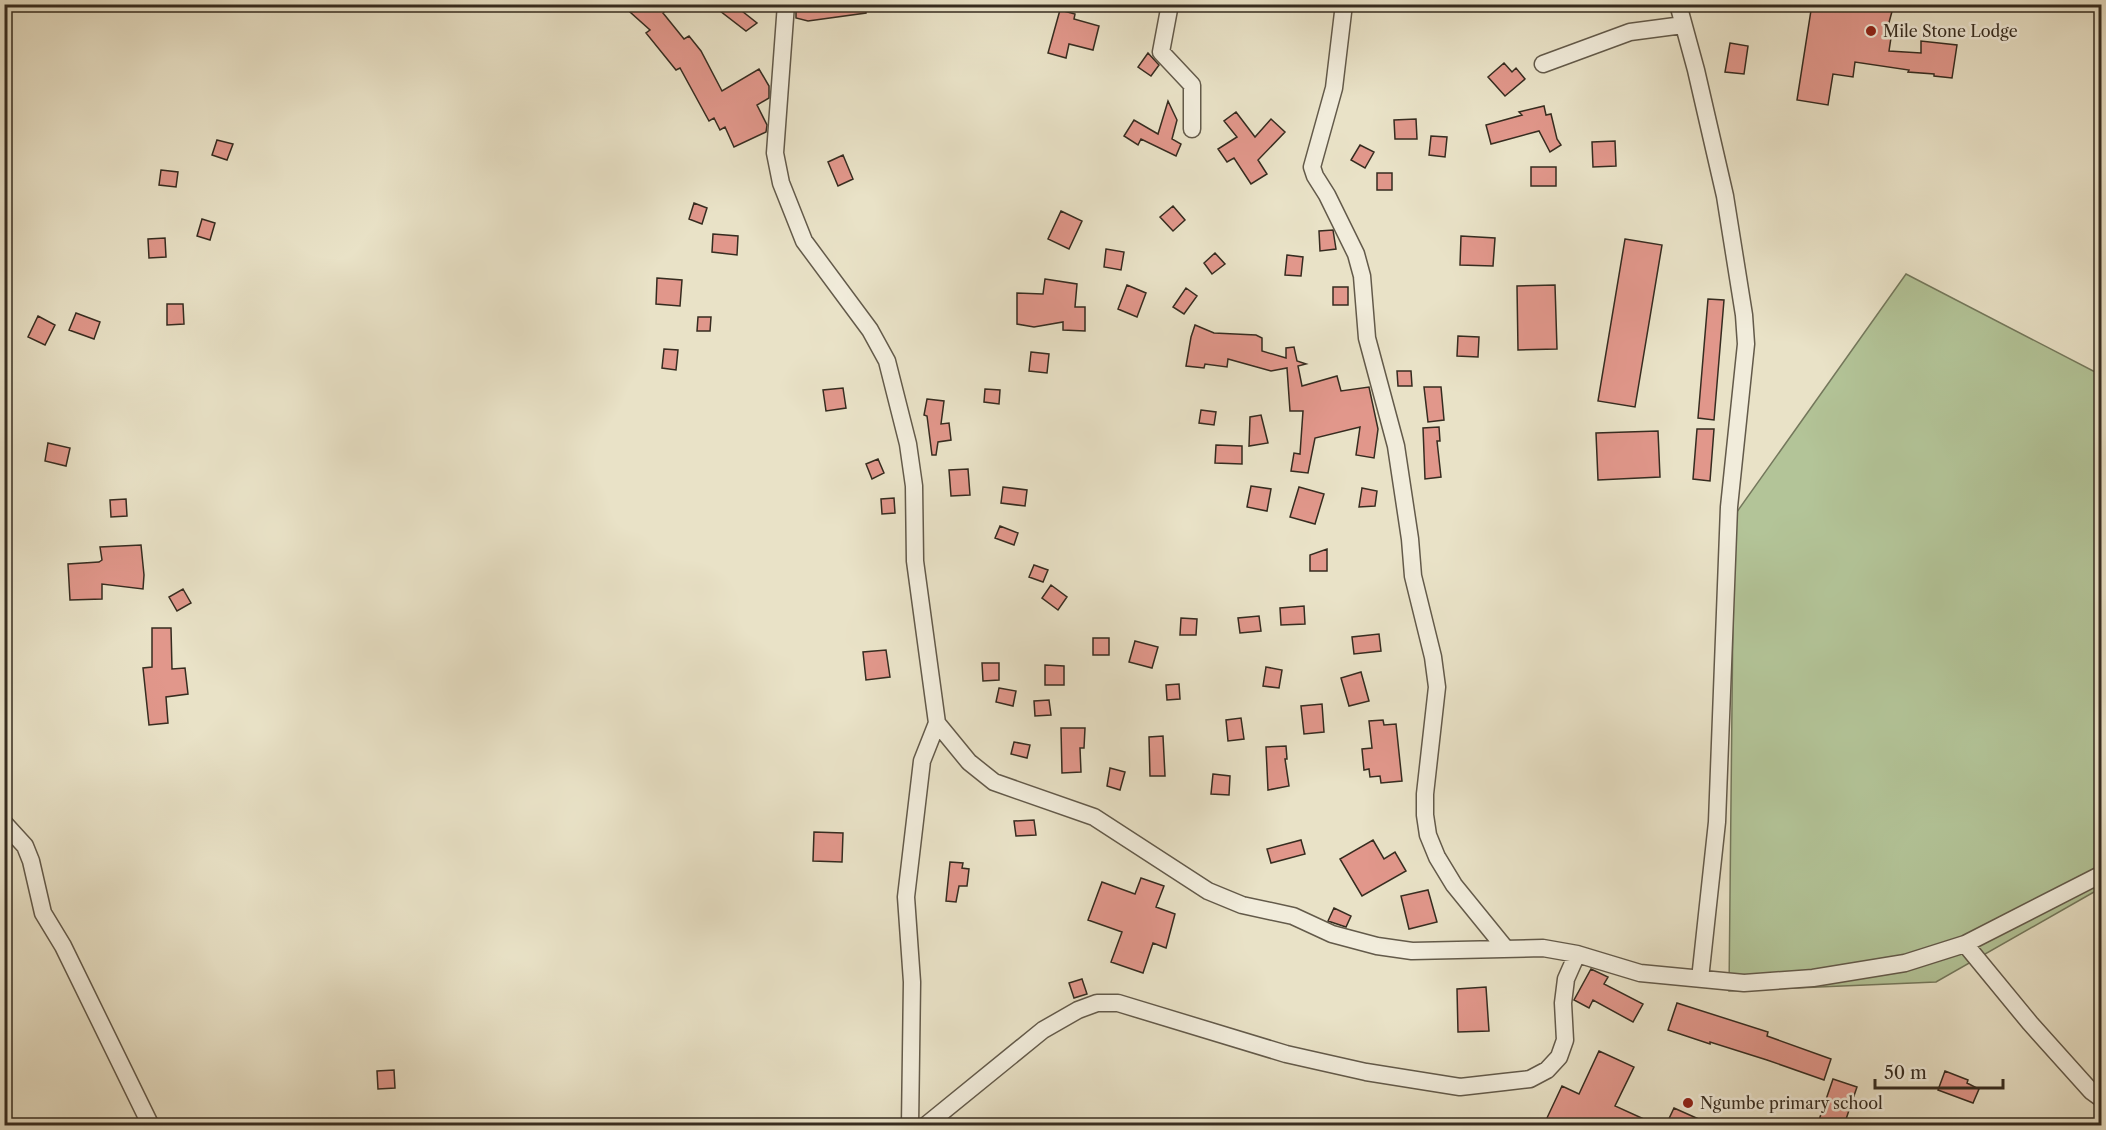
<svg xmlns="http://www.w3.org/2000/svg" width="2106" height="1130" font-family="'Libre Caslon Text',serif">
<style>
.green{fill:#b3c498;stroke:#74785c;stroke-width:1.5}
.building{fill:#e1978b;stroke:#362c20;stroke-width:1.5}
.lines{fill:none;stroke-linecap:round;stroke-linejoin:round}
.minor-casing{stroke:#635a4a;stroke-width:19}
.minor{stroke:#f1ecdb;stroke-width:16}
.poi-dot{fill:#8f2418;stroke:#f1ecdb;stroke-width:2}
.labels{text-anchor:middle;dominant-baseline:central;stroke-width:5;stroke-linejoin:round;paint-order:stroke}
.poi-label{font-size:16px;fill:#362c20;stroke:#f1ecdb;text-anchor:start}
</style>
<rect width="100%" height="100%" fill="#e9e2c7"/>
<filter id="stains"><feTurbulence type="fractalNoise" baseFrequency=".00333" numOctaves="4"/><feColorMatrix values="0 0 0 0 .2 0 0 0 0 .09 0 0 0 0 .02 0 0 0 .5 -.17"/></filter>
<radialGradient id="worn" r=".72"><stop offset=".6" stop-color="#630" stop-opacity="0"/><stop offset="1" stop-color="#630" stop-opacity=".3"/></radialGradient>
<path class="green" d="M1906,274l195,101v513l-165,94 -207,9 5,-475z"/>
<path class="building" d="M621,4h35l8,8 -1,1 21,26 5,-3 12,15 21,40 37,-22 10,17v12l-12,7 10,20 -1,7 -32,15 -9,-20 -5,3 -6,-12 -5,3 -29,-53 -4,2 -30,-37 4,-3z
M711,4h22l24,19 -11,8z
M796,4h70v9l-58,8 -12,-3z
M1812,4h16l31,5 2,-5h33l-7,26 5,1 -3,20 32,2v-12l36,4 -5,33 -18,-2v-2l-26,-2 1,-2 -54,-8 -2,15 -20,-3 -5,31 -31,-5z
M1060,10l15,4 -1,5 25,7 -6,24 -24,-6 -3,14 -18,-5z
M1730,43l18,3 -4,28 -19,-2z
M1148,53l11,12 -8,11 -13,-9z
M1504,63l8,9 4,-4 9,11 -20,17 -17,-19z
M1168,101l9,19 -5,19 9,5 -5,12 -35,-17 -3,6 -14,-9 10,-16 24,14z
M1544,106l2,9 5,-1 6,25 4,6 -11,7 -11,-21 -48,13 -5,-19 36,-10 -3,-3z
M1236,112l19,25 16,-18 14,13 -27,28 9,14 -16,10 -17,-26 -7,4 -9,-13 19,-12 -13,-16z
M1416,119l1,20h-22l-1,-19z
M1431,136l16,1 -2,20 -16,-2z
M217,140l16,4 -6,16 -15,-5z
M1615,141l1,25 -23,1 -1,-25z
M1360,145l14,7 -9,16 -14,-8z
M843,155l10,24 -15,7 -10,-24z
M1531,167h25v19h-25z
M161,170l17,2 -2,15 -17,-2z
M1377,173h15v17h-15z
M694,203l13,5 -5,16 -13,-5z
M1173,206l12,14 -12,11 -13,-14z
M1061,211l21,10 -13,28 -21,-10z
M202,219l13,4 -5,17 -13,-4z
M1333,230l3,19 -16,2 -1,-20z
M713,234l25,2 -1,19 -25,-3z
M1461,236l34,2 -2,28 -33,-1z
M165,238l1,19 -17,1 -1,-19z
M1625,239l37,6 -27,162 -37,-6z
M1106,249l18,3 -3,18 -17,-3z
M1215,253l10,11 -13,10 -8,-11z
M1287,255l16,2 -2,19 -16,-1z
M657,278l25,2 -2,26 -24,-2z
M1045,279l32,5 -2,23h10v24l-22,-1v-8l-29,5 -17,-3v-31l26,1z
M1127,285l19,8 -9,24 -19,-8z
M1555,285l2,64 -39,1 -1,-64z
M1333,287h15v18h-15z
M1186,288l11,8 -13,18 -11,-7z
M1708,299l16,1 -10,120 -16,-2z
M167,304h16l1,20 -17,1z
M76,313l24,9 -6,17 -25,-9z
M38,316l17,9 -10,20 -17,-8z
M698,317h13l-1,14h-13z
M1195,325l19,8 42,2 6,3v13l24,7v-10l8,-1 3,14 9,3 -8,2 4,20 35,-10 4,15 28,-4 9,42 -4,29 -18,-3 4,-28 -45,11 -7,35 -17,-2 3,-18 6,1 3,-43h-13l-3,-43 -16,3 -43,-12 -1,8 -22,-3 -1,4 -18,-2 5,-29z
M1458,336l21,1 -1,20 -21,-1z
M664,349l14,1 -2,20 -14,-2z
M1031,352l18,2 -2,19 -18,-2z
M1397,371h14l1,15h-14z
M1424,387h17l3,33 -16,2z
M843,388l3,20 -20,3 -3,-21z
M985,389l15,1 -1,14 -15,-2z
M927,399l17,2 -3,23 8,-1 2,17 -13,2 -2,13h-4l-5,-39 -3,-1z
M1201,410l15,2 -2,13 -15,-2z
M1261,415l7,28 -19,3 1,-29z
M1439,427l1,14h-3l4,36 -16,2 -2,-51z
M1697,429h17l-4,52 -17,-2z
M1658,431l2,46 -62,3 -2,-47z
M48,443l22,5 -4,18 -21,-5z
M1216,445l26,1v18l-27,-1z
M878,459l6,14 -12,6 -6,-15z
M968,469l2,26 -19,1 -2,-26z
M1251,486l20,3 -4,22 -20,-4z
M1003,487l24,3 -2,16 -24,-3z
M1299,487l25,7 -9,30 -25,-7z
M1362,488l15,3 -2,15 -16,1z
M894,498l1,15 -13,1 -1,-15z
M126,499l1,17 -16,1 -1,-17z
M1000,526l18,7 -4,12 -19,-7z
M141,545l3,30 -1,14 -41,-5v15l-32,1 -2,-36 31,-2 3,-2 -2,-13z
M1327,549v22h-17v-16z
M1034,565l14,5 -5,12 -14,-5z
M1051,585l16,12 -9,13 -16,-12z
M183,589l8,14 -14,8 -8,-14z
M1304,606l1,18 -24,1 -1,-17z
M1259,616l2,15 -21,2 -2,-15z
M1181,618l16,1 -1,16h-16z
M152,628h19l1,41 13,-1 3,26 -22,3 2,26 -19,2 -6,-57 9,-1z
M1379,634l2,17 -27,3 -2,-17z
M1093,638h16v17h-16z
M1135,641l23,6 -6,21 -23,-6z
M886,650l4,27 -24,3 -3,-28z
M982,663h17v17l-16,1z
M1045,665l19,1v19h-19z
M1266,667l16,3 -3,18 -16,-2z
M1361,672l8,29 -20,5 -8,-28z
M1179,684l1,15 -13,1 -1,-15z
M999,688l17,3 -3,15 -17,-4z
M1049,700l2,15 -16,1 -1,-15z
M1322,704l2,28 -20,2 -3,-28z
M1241,718l3,21 -16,2 -2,-21z
M1383,720l1,5 12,-1 6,57 -21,2 -1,-7 -10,1 -1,-8 -5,1 -2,-21 10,-1 -3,-27z
M1061,728h24l-1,20h-4l1,24 -19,1z
M1163,736l2,40h-15l-1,-39z
M1014,742l16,3 -3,13 -16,-4z
M1286,746l1,13h-2l4,27 -21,4 -2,-43z
M1110,768l15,4 -5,18 -13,-4z
M1213,774l17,2 -1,19 -18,-1z
M1034,820l2,15 -20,1 -2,-15z
M814,832l29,1 -1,29 -29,-1z
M1301,840l4,14 -34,9 -4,-14z
M1373,840l11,19 11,-7 11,19 -44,25 -22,-37z
M950,862l13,1 -1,5 7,1 -2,17h-8l-3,16 -10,-1z
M1141,878l23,8 -8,21 19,7 -9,34 -13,-5 -10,30 -32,-11 11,-30 -34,-12 14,-38 33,12z
M1428,890l9,32 -28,7 -8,-33z
M1334,908l17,8 -5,11 -18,-6z
M1591,969l17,8 -4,7 39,20 -10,18 -40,-22 -4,8 -15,-8z
M1082,979l5,15 -13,4 -5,-15z
M1486,987l3,44 -31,1 -1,-43z
M1677,1003l91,29 -1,4 64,23 -7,21 -57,-20 -57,-18v2l-42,-14z
M1599,1051l35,16 -19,39 42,19h-99l-12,-5 16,-34 17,8z
M394,1070l1,18 -17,1 -1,-18z
M1945,1071l23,9 -1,3 12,6 -6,14 -35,-13z
M1833,1079l24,8 -13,38h-8l-17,-5z
M1674,1108l38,17h-46z"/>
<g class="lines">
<g class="minor-casing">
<path id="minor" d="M786,4l-11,149 6,30 23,58 66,89 17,31 21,83 6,42 1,75 22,162 -15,38 -16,136 6,85 -2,144
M1170,4l-9,48 31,33v44
M1344,4l-10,84 -22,79 3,9 12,19 29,59 6,22 5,62 29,108 14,93 3,37 20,81 4,30 -12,107v21l3,20 9,22 17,28 52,64
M1678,4l18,66 29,126 19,119 2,29 -17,163 -12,315 -17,157
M1543,64l87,-32 53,-7
M937,723l32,39 25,20 100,35 114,74 34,14 51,11 39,18 45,12 35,5 131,-3 34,6 63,19 104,10 69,-5 92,-15 60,-19 65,79 61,68 11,8
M4,823l21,23 6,15 12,52 20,33 88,180
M1965,944l137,-70
M925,1126l118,-96 35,-20 19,-7h21l168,51 80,18 94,15 44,-5 26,-3 17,-9 12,-13 6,-17 -2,-37 3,-24 11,-25"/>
</g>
<use href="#minor" class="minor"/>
</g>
<g class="poi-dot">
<circle cx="1871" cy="31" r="6"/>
<circle cx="1688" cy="1103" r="6"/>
</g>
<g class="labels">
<g class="poi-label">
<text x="1883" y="31">Mile Stone Lodge</text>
<text x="1700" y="1103">Ngumbe primary school</text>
</g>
</g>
<rect width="2106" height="1130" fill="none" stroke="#e9e2c7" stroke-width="24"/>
<rect x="6" y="6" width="2094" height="1118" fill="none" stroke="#362c20" stroke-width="3"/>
<rect x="12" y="12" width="2082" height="1106" fill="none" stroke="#362c20" stroke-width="1.5"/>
<path d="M1875 1079v9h128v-9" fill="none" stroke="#362c20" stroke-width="3"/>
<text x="1884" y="1079" font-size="18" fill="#362c20" stroke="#f1ecdb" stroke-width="4.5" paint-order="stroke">50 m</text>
<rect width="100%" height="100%" filter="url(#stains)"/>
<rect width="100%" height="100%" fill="url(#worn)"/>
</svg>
